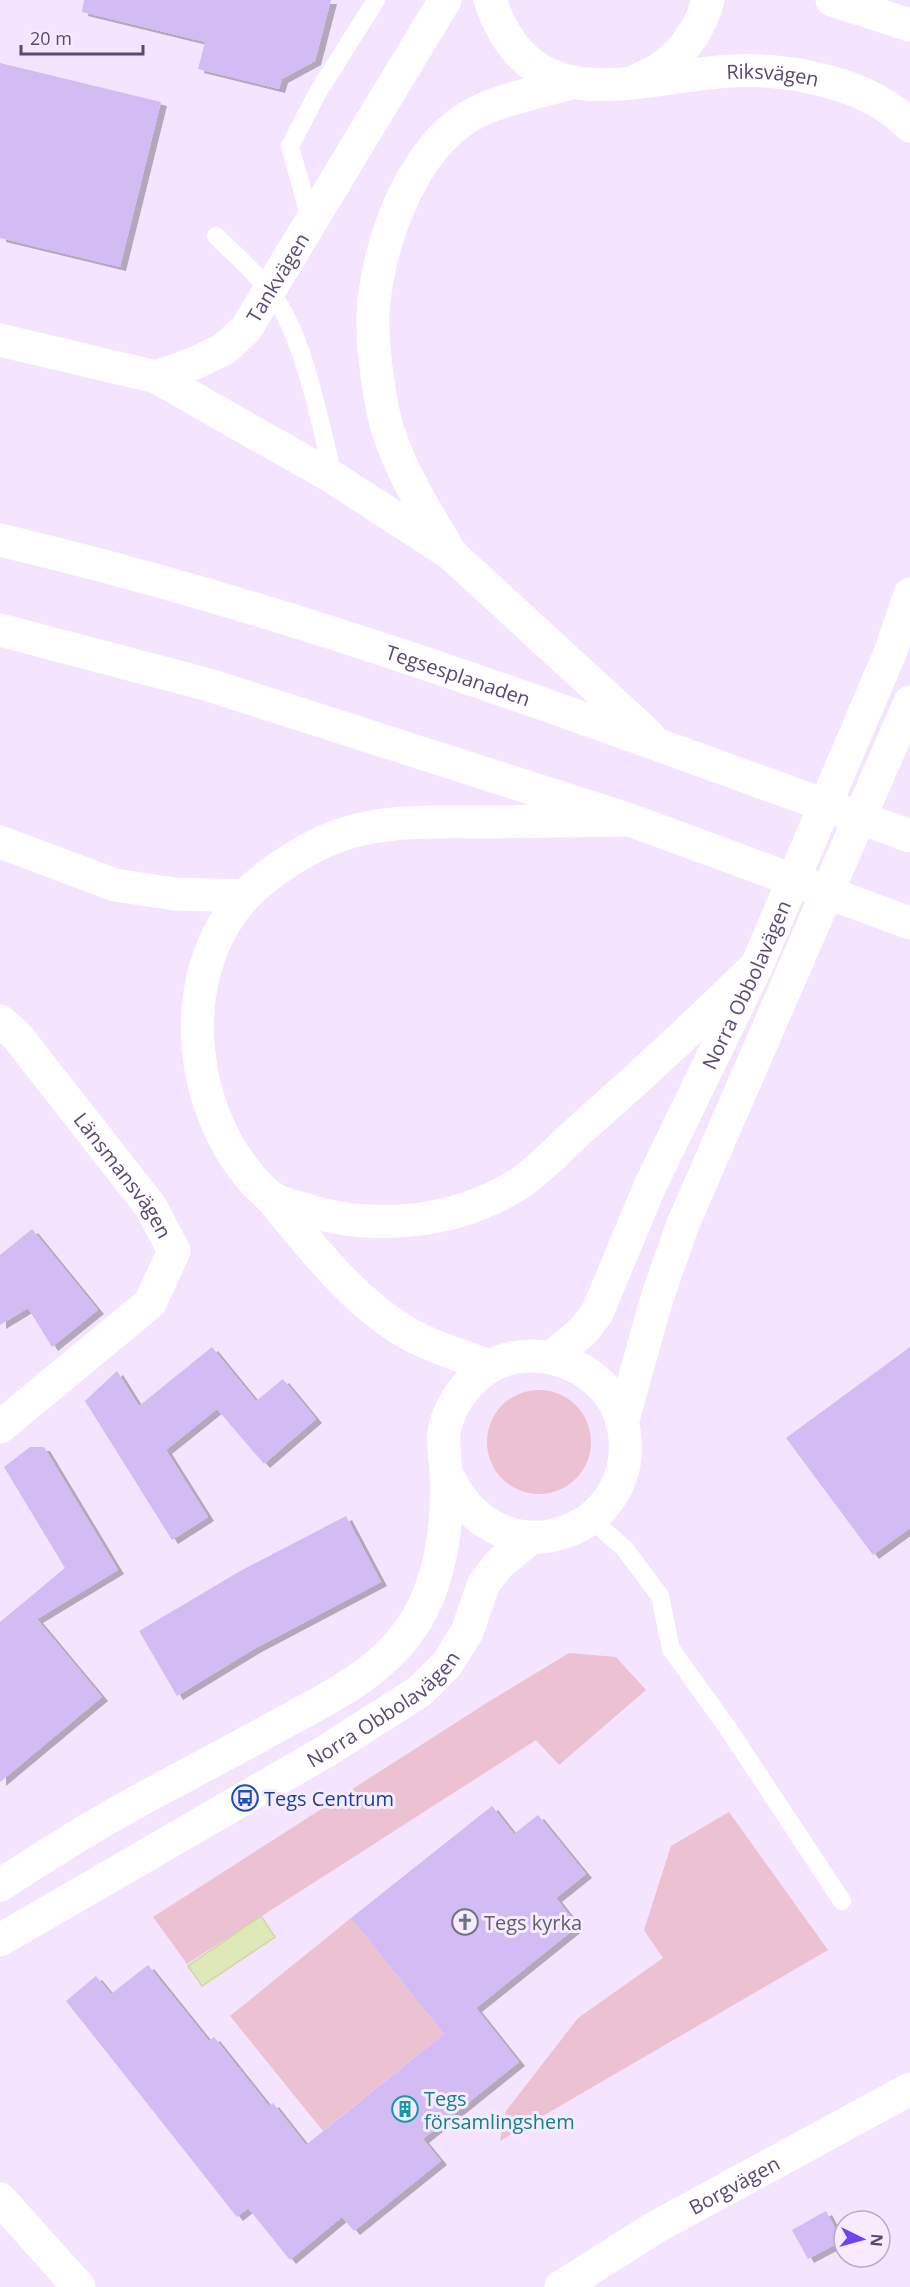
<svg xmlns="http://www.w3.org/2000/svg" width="910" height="2287" font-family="'Open Sans',sans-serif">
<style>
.green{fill:#ecc2d2}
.water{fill:#dfe8b8;stroke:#cfda9d;stroke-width:1.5}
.building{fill:#d3bbf4;filter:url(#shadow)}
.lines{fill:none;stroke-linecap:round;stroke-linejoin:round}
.lane{stroke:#fff;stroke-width:18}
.street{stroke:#fff;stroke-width:33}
.secondary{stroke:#fff;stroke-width:33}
.labels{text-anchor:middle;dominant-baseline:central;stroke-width:6;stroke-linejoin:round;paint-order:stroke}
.street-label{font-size:20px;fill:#5a4877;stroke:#f8ebff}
.transit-label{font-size:20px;fill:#164399;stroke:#f8ebff;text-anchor:start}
.worship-label{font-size:20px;fill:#5b616d;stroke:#f8ebff;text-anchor:start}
.culture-label{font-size:20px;fill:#0d838f;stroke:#f8ebff;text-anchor:start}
</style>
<defs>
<filter id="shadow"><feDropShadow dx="6" dy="4" stdDeviation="0" flood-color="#0004"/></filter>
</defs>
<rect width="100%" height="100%" fill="#f4e4fd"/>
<path class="green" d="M487 1442a52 52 0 1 1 104 0a52 52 0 1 1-104 0Z
M569,1653l47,4 30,33 -87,75 -23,-25 -349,224 -34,-47 332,-213z
M729,1812l99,138 -328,191 6,-30 72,-93 85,-60 -19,-28 27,-84z
M351,1918l93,116 -121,97 -93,-115z"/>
<path class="water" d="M261,1916l14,21 -73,49 -14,-20z"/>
<path class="building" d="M84,0h247l-16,61 -33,18 -3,10 -81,-20 7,-27 -123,-30z
M0,63l161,39 -41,165 -120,-29z
M32,1229l66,81 -46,37 -24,-39 -28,17v-70z
M212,1347l44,54 27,-22 33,40 -52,45 -47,-55 -51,41 42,67 -36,23 -87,-139 32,-30 22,35z
M910,1347v181l-37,27 -87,-117z
M30,1447h14l74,123 -81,49 65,78 -102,85v-160l65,-54 -61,-101z
M346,1516l35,66 -127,67 -77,47 -38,-65 103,-61z
M492,1806l22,28 24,-19 48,59 -30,24 22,28 -102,82 43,54 -96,77 18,22 -87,70 -12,-14 -52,43 -42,-52 -11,9 -171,-216 30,-25 15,18 37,-29 61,76 5,-4 55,69 4,-3 33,42 138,-111 -93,-116z
M826,2211l16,30 -34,18 -16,-29z"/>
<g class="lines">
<path class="lane" d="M310,219l-20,-73 28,-54 58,-92
M216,236c18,18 39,36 55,56 34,46 48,129 63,186
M591,1519l34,30 35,47 11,53 58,81 113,171"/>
<g class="street">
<path id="s1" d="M0,340l156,37 39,-14 29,-14 22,-20 199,-329"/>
<path id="s2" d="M0,1021l17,15 134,171 23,44 -24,52 -150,124"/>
<path d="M0,2199l79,88"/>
<path id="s3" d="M561,2287l95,-60 254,-138"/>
</g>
<g class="secondary">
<path id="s4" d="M490,0c42,125 145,76 242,71 57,-3 138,12 178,55"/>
<path d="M832,0l78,25"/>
<path d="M639,79c34,-12 60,-44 69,-79"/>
<path d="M156,377l178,101 117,76 197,181"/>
<path id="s5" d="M0,540c311,73 610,188 910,296"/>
<path d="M447,547c-25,-42 -53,-86 -64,-135 -6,-32 -11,-67 -10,-99 4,-68 39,-167 102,-200 27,-14 66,-21 96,-30"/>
<path d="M0,630l209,55 421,135 280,103"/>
<path d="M630,820c-46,1 -93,1 -139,2 -55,0 -119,-4 -170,21 -25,12 -56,32 -76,53 -75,81 -57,229 24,300 8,7 21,9 31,12 69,24 154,16 217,-23 24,-15 44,-39 65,-57 60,-53 118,-107 175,-163"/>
<path d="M0,842l115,43 60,9 70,2"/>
<path d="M271,1198c41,49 82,104 138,136 26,14 55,23 82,32"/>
<path id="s6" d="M552,1357l31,-26 14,-18 53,-127 107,-221 133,-312 20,-59"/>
<path d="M622,1423l35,-125 26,-74 227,-522"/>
<path d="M0,1885c50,-32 100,-64 153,-92 41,-22 83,-44 124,-67 50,-27 104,-52 136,-101 28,-42 36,-104 33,-154 -1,-16 -5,-32 0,-48 7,-23 24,-45 45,-57 49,-27 120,3 132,59 23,108 -126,164 -177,47"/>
<path id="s7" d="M0,1940l326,-189 94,-60 27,-27 20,-32 17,-49 16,-20 31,-25"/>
</g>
</g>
<defs>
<g id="bus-ring" transform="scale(1.35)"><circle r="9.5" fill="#f8ebff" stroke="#1a4fb4" stroke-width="1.5"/><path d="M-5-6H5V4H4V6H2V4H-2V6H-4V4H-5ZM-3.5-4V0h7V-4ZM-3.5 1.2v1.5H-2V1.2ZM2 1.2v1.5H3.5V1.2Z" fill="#1a4fb4"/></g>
<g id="church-ring" transform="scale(1.35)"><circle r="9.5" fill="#f8ebff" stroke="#6b7280" stroke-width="1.5"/><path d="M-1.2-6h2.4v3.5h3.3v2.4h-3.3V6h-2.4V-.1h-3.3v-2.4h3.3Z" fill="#6b7280"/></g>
<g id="building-ring" transform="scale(1.35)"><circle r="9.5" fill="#f8ebff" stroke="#0f9aa8" stroke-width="1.5"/><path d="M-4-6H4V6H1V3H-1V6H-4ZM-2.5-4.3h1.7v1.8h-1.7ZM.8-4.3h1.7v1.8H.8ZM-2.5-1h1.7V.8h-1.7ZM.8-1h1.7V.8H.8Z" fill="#0f9aa8"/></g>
</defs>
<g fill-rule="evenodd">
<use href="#bus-ring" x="245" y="1798"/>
<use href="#church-ring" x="465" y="1922"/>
<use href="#building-ring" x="405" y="2109"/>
</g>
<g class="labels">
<g class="street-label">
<text stroke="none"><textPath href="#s4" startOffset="324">Riksvägen</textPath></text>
<text stroke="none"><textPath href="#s1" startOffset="324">Tankvägen</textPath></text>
<text stroke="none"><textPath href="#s5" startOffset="478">Tegsesplanaden</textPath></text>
<text stroke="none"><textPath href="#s6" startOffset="424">Norra Obbolavägen</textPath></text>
<text stroke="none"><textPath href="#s2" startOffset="198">Länsmansvägen</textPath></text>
<text stroke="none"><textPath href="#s7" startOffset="448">Norra Obbolavägen</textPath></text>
<text stroke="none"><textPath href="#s3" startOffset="201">Borgvägen</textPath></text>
</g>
<g class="transit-label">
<text x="264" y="1798">Tegs Centrum</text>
</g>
<g class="worship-label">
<text x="484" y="1922">Tegs kyrka</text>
</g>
<g class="culture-label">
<text x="424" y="2098">Tegs<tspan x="424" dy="23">församlingshem</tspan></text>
</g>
</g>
<g transform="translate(862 2239) rotate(95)"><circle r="28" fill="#f8ebff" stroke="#b9aac9" stroke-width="1.5"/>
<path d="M0-4.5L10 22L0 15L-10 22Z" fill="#6f44ec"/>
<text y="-9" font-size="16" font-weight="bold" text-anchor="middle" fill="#5a4877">N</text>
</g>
<path d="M21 45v9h122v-9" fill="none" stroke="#5a4877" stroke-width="3"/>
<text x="30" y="45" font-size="18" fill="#5a4877" stroke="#f8ebff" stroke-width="4.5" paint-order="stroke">20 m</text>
</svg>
